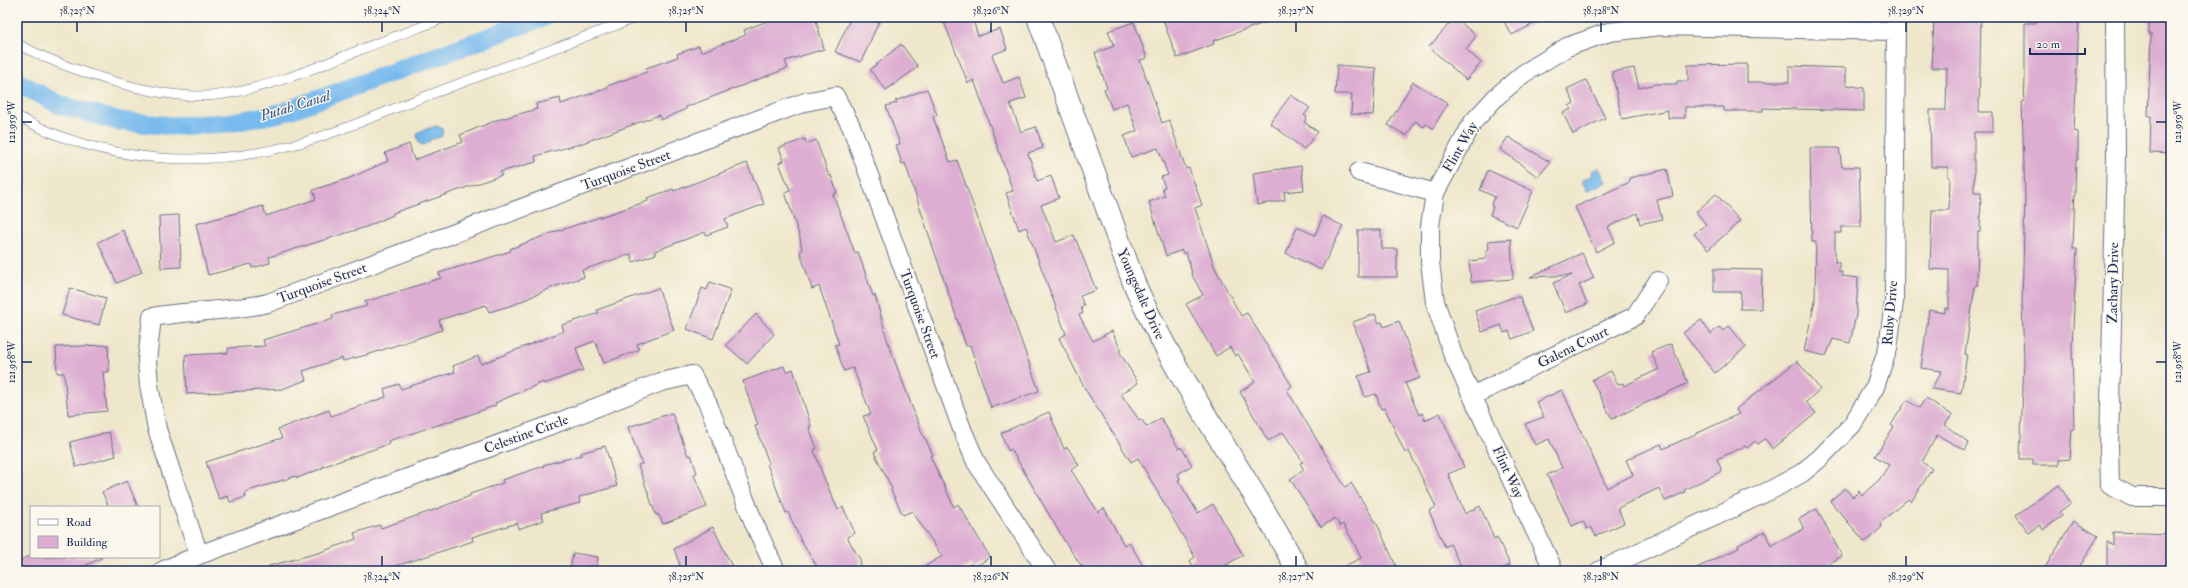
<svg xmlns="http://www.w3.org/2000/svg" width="2188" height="588" font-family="'IM FELL Double Pica',serif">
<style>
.water{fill:#77baed;stroke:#4974a6}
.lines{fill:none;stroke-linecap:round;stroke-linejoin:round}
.canal{stroke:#77baed;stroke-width:19}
.building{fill:#ddaed2}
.service-casing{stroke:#656f84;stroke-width:10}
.minor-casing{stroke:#656f84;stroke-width:20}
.tertiary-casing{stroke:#656f84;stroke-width:24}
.service{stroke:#fff;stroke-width:9}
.minor{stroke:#fff;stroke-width:18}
.tertiary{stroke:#fff;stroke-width:22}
.ticks{fill:none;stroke:#1b2f5e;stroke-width:1.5}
.labels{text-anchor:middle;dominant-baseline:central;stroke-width:3;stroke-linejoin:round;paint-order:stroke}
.street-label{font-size:14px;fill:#1b2f5e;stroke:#fbf7ec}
.water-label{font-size:15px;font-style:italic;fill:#375989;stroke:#fbf7ec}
.neatline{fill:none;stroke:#1b2f5e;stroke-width:1.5}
.ticks-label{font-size:10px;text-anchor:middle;fill:#1b2f5e}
</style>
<rect width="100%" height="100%" fill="#fbf7ec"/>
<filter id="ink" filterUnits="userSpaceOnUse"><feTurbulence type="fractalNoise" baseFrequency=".025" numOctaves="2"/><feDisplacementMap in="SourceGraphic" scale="8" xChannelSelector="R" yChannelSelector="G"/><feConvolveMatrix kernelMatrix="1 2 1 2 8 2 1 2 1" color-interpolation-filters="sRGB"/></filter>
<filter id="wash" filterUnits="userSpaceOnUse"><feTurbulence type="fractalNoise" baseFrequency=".012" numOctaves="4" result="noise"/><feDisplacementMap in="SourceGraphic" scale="16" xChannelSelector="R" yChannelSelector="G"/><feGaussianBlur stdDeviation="0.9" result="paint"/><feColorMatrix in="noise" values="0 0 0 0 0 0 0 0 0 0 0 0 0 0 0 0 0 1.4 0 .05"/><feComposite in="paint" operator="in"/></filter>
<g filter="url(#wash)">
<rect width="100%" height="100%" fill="#efe7cb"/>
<path class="water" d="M436,126l5,2 2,4 -2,5 -10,2 -2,3 -6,3 -4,-2 -2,-7 1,-4z
M1599,168l7,14 -19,9 -5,-10 11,-6 -1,-4z"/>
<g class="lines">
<path class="canal" d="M17,82l43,23 59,16 54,5 55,-3 53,-10 263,-96"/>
</g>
<g id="blocks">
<path class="building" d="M778,17h37l9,32 -39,12 3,7 -102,39v2l-25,11 -2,-5 -79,29 -45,12 1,6 -36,10 2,3 -109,38v2l-27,12 -97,30 1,6 -18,5 -1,-4 -43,11 -12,-51 67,-18 3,10 50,-17 -3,-9 37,-12 38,-17 -3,-8 24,-9 5,16 49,-18 -3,-7 37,-15 40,-11 -1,-5 24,-6 1,6 47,-16 -1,-2 40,-14 -1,-4 32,-11 -1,-3 22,-8 2,6 45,-17 -2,-5z
M851,17h30l-20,45 -26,-10z
M942,17h30l6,19 22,-7 7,20 -15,6 11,28 16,-6 7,21 -16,5 11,29 15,-5 7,21 -15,5 9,28 14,-5 8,22 -18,7 15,37 18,-7 22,55 -16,6 4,10 -3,1 2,6 -4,2 14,26 19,-10 9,19 -2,1 19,32 -17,11 18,26 2,-1 6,8 14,-9 18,31 2,-2 11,18 -14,9 2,5 -2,1 20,33 15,-9 30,51 -17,10 3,6h-33l-6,-10 5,-4 -57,-99 -7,4 -46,-73 -26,-51 7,-4 -40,-107 -7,3 -13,-37 7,-2 -39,-111 -6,3z
M1162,17h112l1,2 -62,22 1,3 -37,14z
M1455,17l21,19 -10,13 15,14 -15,17 -37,-33z
M1501,17h46l-35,18z
M1934,17h47l-2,95h14v20h-19v60h7l-1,40h-2l-1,54h-2l-10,68h2l-6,39 -30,-4 11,-18 -21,-3 8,-58 16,3v-5l4,1v-39l-19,-1 2,-59h17l1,-33h-2v-10h-17l-1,-57h16l1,-42h-15z
M2149,17h22v137l-21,-1 1,-37h-3l3,-82h-2z
M2036,18h43l-5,113 4,1v28h-2l-3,89h4l-5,98 2,82h-2l-2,30 -11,1v5h-26v-6h-13l4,-97 -2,-61 3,-103 -3,-96h2l1,-22v-57h11z
M1134,22l13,36 -7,2 22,63 7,-3 17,49 3,-1 13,37 -7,3 20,60 26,48 6,-3 45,73 -5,4 58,97 6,-4 27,43 18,40 -11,5h-51l27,-13 -8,-17 -10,-17 -3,2 -5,-8 -14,9 -31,-48 14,-9 -4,-7 3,-1 -20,-30 -15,9 -28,-49 15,-10 -17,-28 -3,2 -5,-9 -14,9 -30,-52 17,-9 -10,-18 -7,-25 -3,2 -1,-4 -16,6 -17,-54 16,-6 -3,-8 3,-1 -4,-10 7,-2 -10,-27 -27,9 -7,-21 13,-5 -10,-28 -15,6 -8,-20 3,-1 -12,-35 19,-7 -6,-15z
M901,44l17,23 -32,23 -16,-20z
M1747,64v18h42v-16l57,2v17l18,3v23l-101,-3v3h-39v-4h-39v11h-17v-8l-46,9 -10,-47 22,-4 5,20 16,-4h22v-3h11v-16z
M1337,65l39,3 -3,47 -22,-1 1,-20h-17z
M1586,80l19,38 -32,16 -10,-21 8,-4 -2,-3 5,-3 -7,-14z
M1413,82l35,21 -15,25 -7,-4 -2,3 -9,-6 -8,15 -19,-11z
M927,89l10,26 -4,2 17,45 7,-2 82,231 -48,17 -21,-63 -4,1 -61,-183 -3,1 -6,-19 4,-1 -14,-38 11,-3 -2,-2z
M1291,95l19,13 -6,7 3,2 -3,5 14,10 -14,17 -34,-26z
M1508,137l42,25 -12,15 -38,-28z
M805,139l1,5 10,-4 13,36 2,-1 6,18 -4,1 22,59 3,-1 15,44 2,-1 14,51 35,92h1l8,17 -3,1 24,51 4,-3 32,53 -16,11 -3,-4 -12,7h-41l24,-15 -30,-45 -9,4 -12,-25 1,-1 -18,-37 4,-2 -15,-34 8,-2 -18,-46 -9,3 -9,-26 4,-1 -20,-58 -7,3 -12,-37 2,-2 -2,-12 -15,-46 5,-2 -11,-27 5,-2 -5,-13z
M1810,148h29l3,19h17l2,60h-20v6h-6v29h4v10h3v4l16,2 -2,37 -6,28 -17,-4 -7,17 -22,-5 11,-50 1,-59h-4z
M747,163l17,41 -39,15 3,8 -22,8 -1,-3 -50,19 1,3 -23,8 -2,-8 -49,16 2,7 -31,10 -40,18 -24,7 -3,-7 -47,15 3,10 -72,24 -27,7 -1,-3 -39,13 3,9 -24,9 -95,5 -2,-39 43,-2v-5l37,-2 -2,-6 70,-21 -1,-4 35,-9 -2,-4 76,-24 -2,-5 72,-22 -1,-2 36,-14 102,-34 -1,-3 26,-9 1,2z
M1301,166l3,24 -20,2 1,8 -28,5 -4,-32z
M1667,169l6,27 -16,4 5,19 -22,5 -3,-11 -29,14 7,15 -19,10 -21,-45 55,-25 -1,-4z
M1488,170l45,21 -16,36 -27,-12 3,-8 -2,-1 4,-9 -15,-7z
M1716,194l24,27 -32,29 -14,-16 12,-10 -10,-12z
M179,215l2,52 -20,1 -2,-52z
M1323,216l20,10 -22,44 -35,-17 11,-26 18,8z
M123,230l19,42 -25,11 -19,-41z
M1358,230h23l1,19h15v28h-39z
M1511,239l2,40 -42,3 -2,-21 17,-2v-9l3,-1 -1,-8z
M1582,253l12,25 -15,7 8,19 -21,9 -13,-30 19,-8 -42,2z
M1714,269l48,1 -1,39h-21l1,-17h-27z
M710,282l21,8 -18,49 -26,-10 15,-41 5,2z
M70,288l36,10 -7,27 -37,-10z
M658,288l16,42 -37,14 2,6 -35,13 -9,-22 -19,7 7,22 -39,14 -1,-2 -48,21 1,2 -24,9 -84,27 1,3 -67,23 1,1 -26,10 -1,-2 -51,16 1,5 -16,5 -2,-6 -9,3 -13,-37 76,-24 -4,-9 40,-15 11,-4 2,6 55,-19 -2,-8 15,-5 2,5 54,-17 -2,-6 25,-10 3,8 83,-33 -2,-6 37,-12 -2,-3z
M1514,297h6l13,34 -21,8 -3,-8 -5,2 -3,-8 -19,7 -7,-21z
M756,314l18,20 -27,30 -21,-19z
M1375,314l4,9 3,-1 2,5 15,-6 21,57 -15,5 14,32 3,-2 3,7 15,-7 24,54 -16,7 17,40 15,-8 14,33 3,-2 13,28 -14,6h-33l-13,-27 -5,3 -16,-36 7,-4 -27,-56 -4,2 -20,-45 -4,1 -5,-15 -11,3 -7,-21 13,-4 -18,-50z
M1701,320l10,14 8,-7 4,4 6,-5 17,21 -31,26 -32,-40z
M1671,344l17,39 -76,36 -20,-39 19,-9 7,14 5,-2 1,3 35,-17 -8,-17z
M108,345l1,27h-6l4,39 -39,4 -4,-42h-7l-1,-26z
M1797,361l23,28 -14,13 10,11 -43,36 -8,-10 -7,5 -3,-3 -8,7 -2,-2 -28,13 5,12 -38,19 1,2 -20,9 -6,-13 -37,18 -4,2 6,15 -28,13 -5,-9 -4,2 -4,-8 -11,5 -25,-51 15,-7 -13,-29 -14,6 -10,-21 19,-7 -8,-15 26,-12 45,98 26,-13 -7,-15 35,-16 2,5 76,-35 -3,-5z
M784,366l2,6 7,-3 18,57 -2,1 8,22 -3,1 8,23 16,37 5,-3 12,26 -8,4 14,24 -2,2 2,4 -7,4h-34l-19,-30 -13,-29 -2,1 -19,-49 2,-1 -14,-37 3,-1 -15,-44z
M1926,398l26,17 -7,10 24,18 -4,7 -28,-15 -15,27 10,7 -21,33 -3,-3 -28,24 2,4 -17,15 -35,-41 15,-13 8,9 6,-6 3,4 17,-15 10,-15 -14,-9 19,-29 -3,-2 16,-25 12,8z
M1049,412l15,37 3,-2 12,18 -8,5 27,42 6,-4 20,37 5,-3 14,24 -8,5h-50l-20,-29 -54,-93 -3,2 -7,-18z
M672,413l16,43 3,-1 6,18 -3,2 13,32 -44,17 -5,-10 -2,1 -18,-50 4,-1 -14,-37z
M109,432l7,24 -40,11 -6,-25z
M605,446l12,40 -38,11 1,6 -39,10 3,7 -26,9 -1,-6 -45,14 1,4 -80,26 2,4h-125l-1,-5 49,-13 38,-14 -2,-6 26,-8 1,3 53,-18 36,-14v-2l33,-11 -1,-3 42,-14 -1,-1 39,-10 -1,-2z
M127,481l11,26h-29l-7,-15z
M2059,485l12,18 -13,10 5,2 -20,15 -3,-5 -11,8 -13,-18z
M1817,509l25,47 -26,15h-10l-4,-6 -11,6h-101l49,-23 -1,-3 27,-13 6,14 33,-17 -5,-10z
M2073,521l25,15 -21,35h-34z
M713,527l21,44h-52l-8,-22z
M2113,532l58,2v37h-64v-30l6,4z
M573,553l25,4 -2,14h-26z
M26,557h77l-28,14h-58v-8z"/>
</g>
</g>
<g filter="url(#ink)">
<use href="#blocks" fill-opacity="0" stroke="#656f84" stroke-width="1"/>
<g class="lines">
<g class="service-casing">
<path id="service" d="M17,44c50,26 144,58 200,51 50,-6 98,-27 145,-46 28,-11 56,-21 85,-32
M17,116c87,48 188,54 283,27 44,-12 86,-32 129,-48 69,-26 139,-52 209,-78"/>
</g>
<g class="minor-casing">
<path id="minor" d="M2115,17l1,140 -7,290 1,38 22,12h39
M1359,172l76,21
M1472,396l163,-80 23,-35
M199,555l-42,-126 -8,-44 -2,-24 5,-44c38,-7 78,-5 116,-14l537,-201 30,-6 16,30 111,303 14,33 71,109
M162,571l37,-16 360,-133 102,-40 31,-7 16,29 46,119 22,48
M1554,571l-101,-216 -18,-53 -5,-40v-36l5,-33 38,-71 23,-25 27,-23 44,-27 42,-15 51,-6 236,5
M1599,571l174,-82 29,-16 18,-15 32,-33 23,-38 13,-39 6,-46 2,-285"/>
</g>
<g class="tertiary-casing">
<path id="tertiary" d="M1038,17l96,266c44,102 113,190 164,288"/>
</g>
<use href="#service" class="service"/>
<use href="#minor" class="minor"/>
<use href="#tertiary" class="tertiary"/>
</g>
</g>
<path class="ticks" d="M77,22v10M382,22v10M686,22v10M991,22v10M1296,22v10M1601,22v10M1906,22v10M22,122h10M2156,122h10M22,362h10M2156,362h10M382,556v10M686,556v10M991,556v10M1296,556v10M1601,556v10M1906,556v10"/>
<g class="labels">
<g class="street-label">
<text transform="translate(1460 147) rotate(-60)">Flint Way</text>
<text transform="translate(626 170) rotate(-20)">Turquoise Street</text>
<text transform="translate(322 283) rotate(-20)">Turquoise Street</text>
<text transform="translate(2113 283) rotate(-89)">Zachary Drive</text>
<text transform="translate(1141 294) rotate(66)">Youngsdale Drive</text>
<text transform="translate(1890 313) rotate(-85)">Ruby Drive</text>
<text transform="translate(920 314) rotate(70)">Turquoise Street</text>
<text transform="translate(1573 347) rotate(-26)">Galena Court</text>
<text transform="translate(526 434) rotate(-20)">Celestine Circle</text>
<text transform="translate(1508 472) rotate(65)">Flint Way</text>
</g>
<g class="water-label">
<text transform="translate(295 106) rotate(-17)">Putah Canal</text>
</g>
</g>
<rect width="2188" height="588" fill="none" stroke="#fbf7ec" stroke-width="44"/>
<rect x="30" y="506" width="130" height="52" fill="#fbf7ec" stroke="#a1a7b3"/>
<rect x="38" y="519" width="20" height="6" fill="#ffffff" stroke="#a1a7b3"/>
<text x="66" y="526" font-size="12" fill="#1b2f5e">Road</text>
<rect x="38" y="536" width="20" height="12" fill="#ddaed2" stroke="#a1a7b3"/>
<text x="66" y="546" font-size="12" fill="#1b2f5e">Building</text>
<path d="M2030 48v6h55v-6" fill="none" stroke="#1b2f5e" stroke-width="2"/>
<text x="2036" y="48" font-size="12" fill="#1b2f5e" stroke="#fbf7ec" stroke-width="3" paint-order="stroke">20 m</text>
<rect x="22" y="22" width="2144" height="544" class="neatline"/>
<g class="ticks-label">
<text x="77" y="14">38.323°N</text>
<text x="382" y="14">38.324°N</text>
<text x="686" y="14">38.325°N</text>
<text x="991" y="14">38.326°N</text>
<text x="1296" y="14">38.327°N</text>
<text x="1601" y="14">38.328°N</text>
<text x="1906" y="14">38.329°N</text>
<text transform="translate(2177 122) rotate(-90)" y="4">121.959°W</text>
<text transform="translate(11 122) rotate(-90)" y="4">121.959°W</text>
<text transform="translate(2177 362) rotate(-90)" y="4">121.958°W</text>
<text transform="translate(11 362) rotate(-90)" y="4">121.958°W</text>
<text x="382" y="580">38.324°N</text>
<text x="686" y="580">38.325°N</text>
<text x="991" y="580">38.326°N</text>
<text x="1296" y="580">38.327°N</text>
<text x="1601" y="580">38.328°N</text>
<text x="1906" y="580">38.329°N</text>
</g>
</svg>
